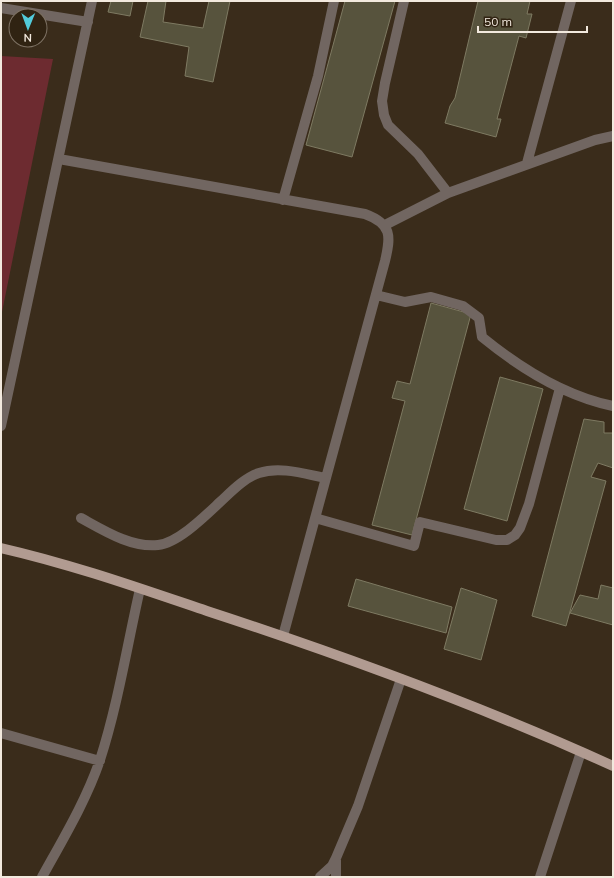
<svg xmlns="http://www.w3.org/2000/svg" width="614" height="878" font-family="Mulish,sans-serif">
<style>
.green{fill:#6d2b30}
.building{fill:#57533d;stroke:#7e7a62}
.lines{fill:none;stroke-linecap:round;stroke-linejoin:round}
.minor{stroke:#716661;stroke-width:10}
.major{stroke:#b19b91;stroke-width:10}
</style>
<rect width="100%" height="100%" fill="#3a2c1b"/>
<path class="green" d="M1,56l52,3 -52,258z"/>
<path class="building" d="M111,1h22l-3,15 -22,-4z
M148,1h18l-3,21 40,6 6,-27h21l-17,81 -28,-6 4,-29 -49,-10z
M345,1h50l-43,156 -46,-12z
M478,1h52l-3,13h5l-6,24 -7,-2 -22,83h4l-5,18 -51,-14 5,-17 5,-8z
M431,303l40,11 -59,221 -40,-10 33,-124 -13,-3 5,-17 13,3z
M500,377l43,12 -36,132 -43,-12z
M584,419l20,3v11h9v35l-15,-5 -7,14 15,4 -40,145 -34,-10z
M356,579l96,28 -6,26 -98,-27z
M601,585l12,3v37l-43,-12 10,-18 18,4z
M461,588l36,12 -16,60 -37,-11z"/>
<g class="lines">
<path class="minor" d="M404,1l-19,82 -3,18 2,14 4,10 30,29 30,39
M1,8l87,14
M59,159l306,55c27,10 26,22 20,47l-102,375
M527,163l44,-162
M283,200l35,-124 16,-75
M385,225l63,-32 147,-53 18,-4
M376,295l29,7 26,-5 32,9 16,12 3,19c38,31 82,59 131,69
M1,426l91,-425
M81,518c22,12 50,30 77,27 20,-2 47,-29 62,-43 11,-10 24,-24 39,-29 21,-7 46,1 67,5
M315,518l99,28 6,-24 76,18h11l8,-5 5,-7 9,-24 31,-116
M1,733l99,28
M42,877c21,-38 44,-76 58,-117 18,-56 27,-114 40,-171
M320,877l12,-11 4,-8 22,-52 43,-127
M336,877v-19
M540,877l41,-125"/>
<path class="major" d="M1,548c70,16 138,40 206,63 138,45 274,95 406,155"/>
</g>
<rect width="614" height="878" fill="none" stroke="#f2e9de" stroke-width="4"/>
<g transform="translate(28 28) rotate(181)"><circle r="19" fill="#302312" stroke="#7e7264"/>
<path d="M0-3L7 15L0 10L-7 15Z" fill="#52cbda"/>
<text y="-6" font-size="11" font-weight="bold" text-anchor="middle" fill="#f2e9de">N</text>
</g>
<path d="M478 26v6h109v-6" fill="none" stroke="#f2e9de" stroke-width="2"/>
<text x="484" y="26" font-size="12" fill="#f2e9de" stroke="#302312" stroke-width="3" paint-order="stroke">50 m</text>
</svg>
